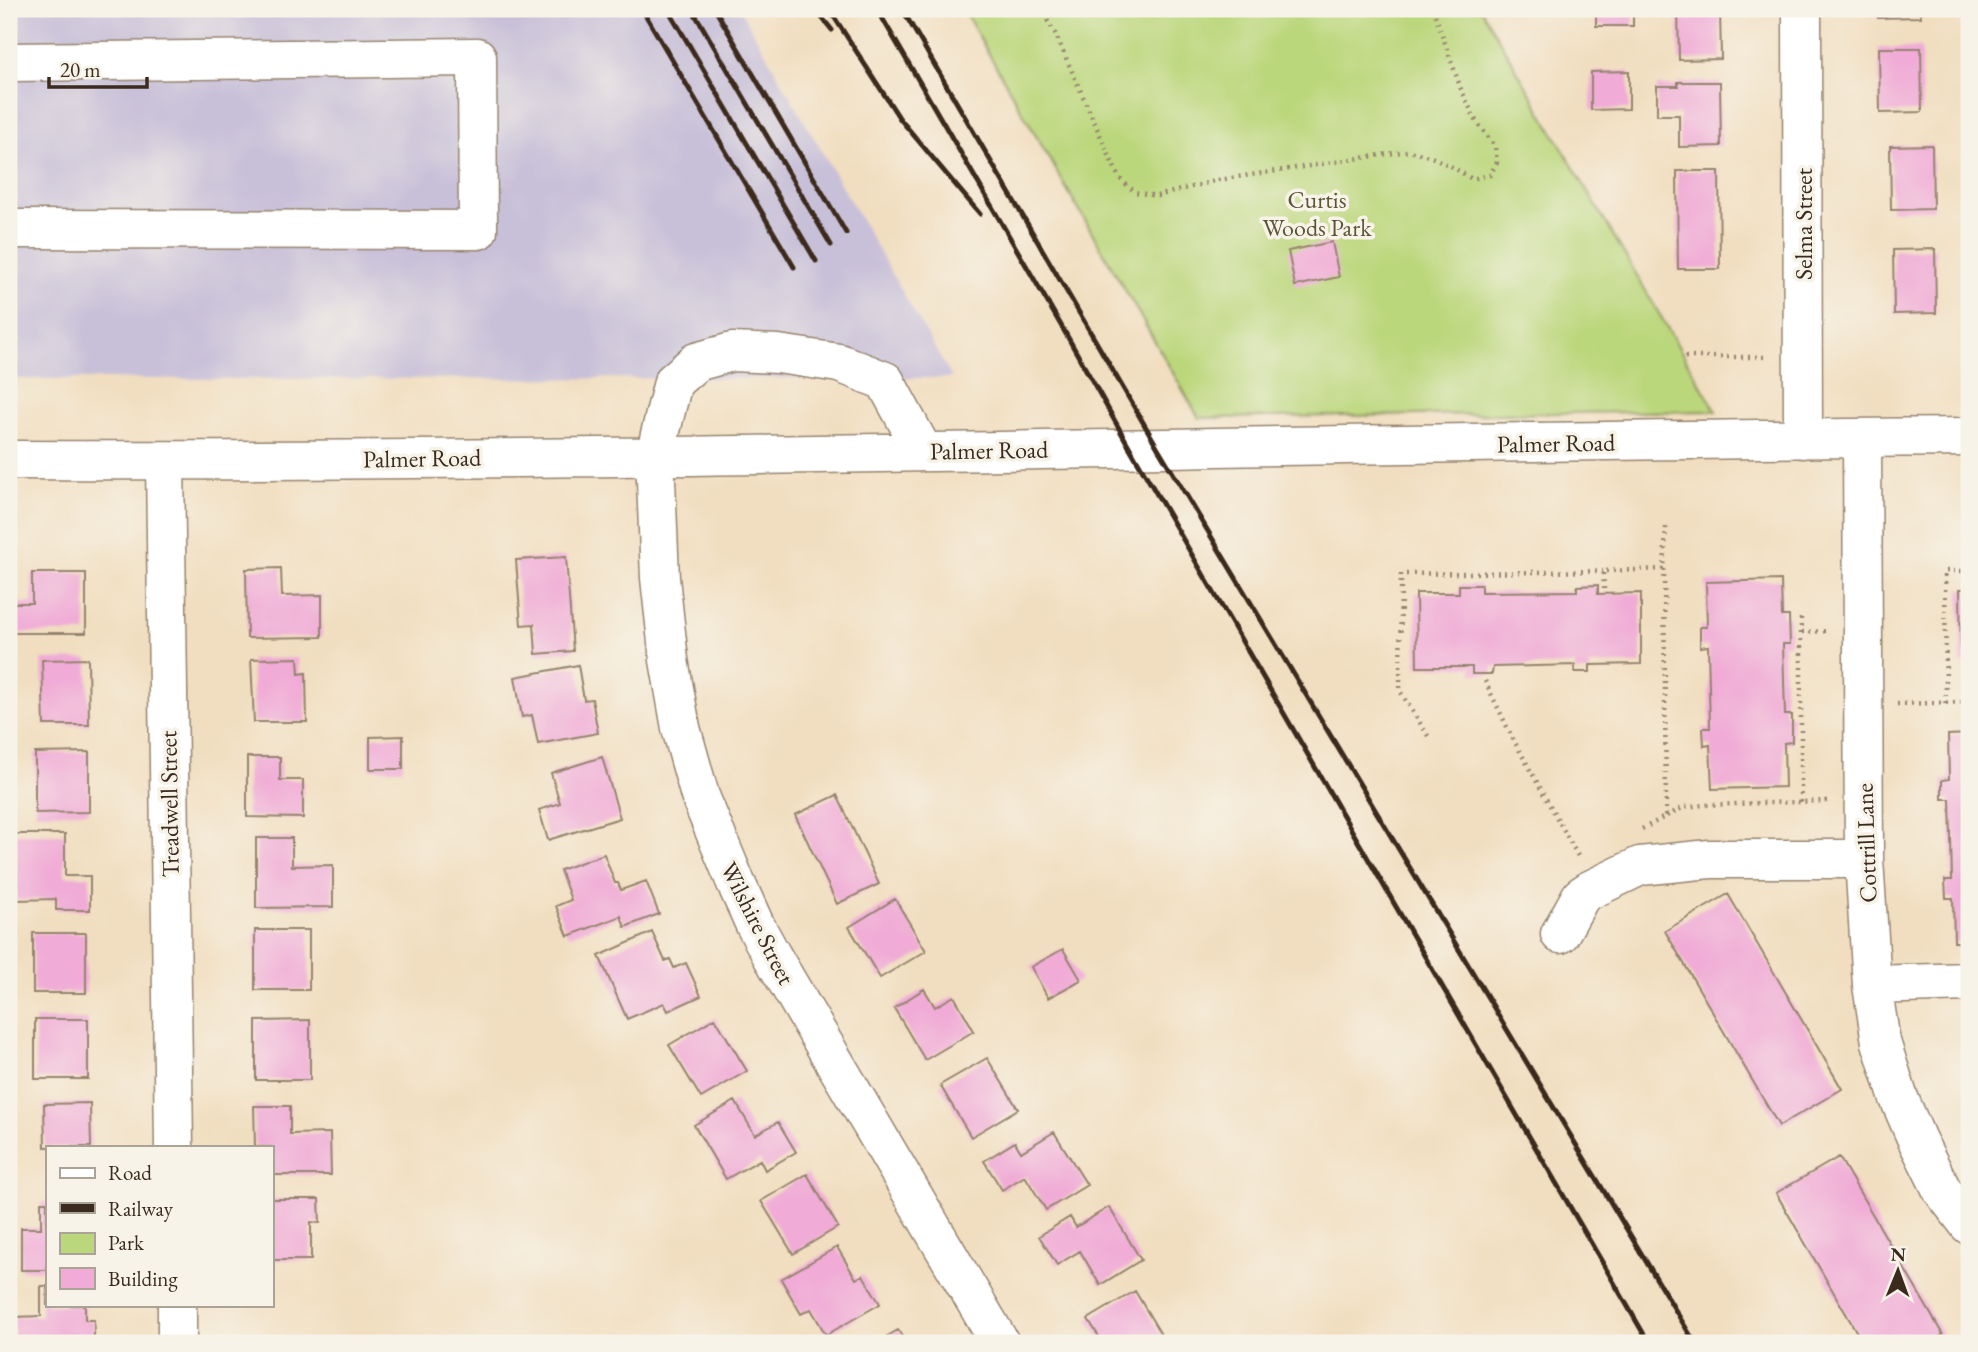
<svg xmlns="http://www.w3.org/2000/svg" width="1978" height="1352" font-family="'EB Garamond',serif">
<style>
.industrial{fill:#c8c0d8}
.green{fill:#bbd77c;stroke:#7b804d;stroke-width:2}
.building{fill:#f0abd6}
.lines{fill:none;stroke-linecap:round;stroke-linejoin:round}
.minor-casing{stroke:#96846f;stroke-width:41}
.path{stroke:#96846f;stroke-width:4.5;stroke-dasharray:2 5;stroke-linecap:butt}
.minor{stroke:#fff;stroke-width:38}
.rail{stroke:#3b2a1e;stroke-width:5}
.labels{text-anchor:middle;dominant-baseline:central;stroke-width:7;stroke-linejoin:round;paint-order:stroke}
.park-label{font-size:24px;fill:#5b5536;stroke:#f7f3e8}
.street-label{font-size:24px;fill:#3b2a1e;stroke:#f7f3e8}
</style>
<rect width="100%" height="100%" fill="#f7f3e8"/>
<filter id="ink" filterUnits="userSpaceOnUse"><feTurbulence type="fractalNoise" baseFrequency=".0143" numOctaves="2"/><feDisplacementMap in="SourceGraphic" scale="14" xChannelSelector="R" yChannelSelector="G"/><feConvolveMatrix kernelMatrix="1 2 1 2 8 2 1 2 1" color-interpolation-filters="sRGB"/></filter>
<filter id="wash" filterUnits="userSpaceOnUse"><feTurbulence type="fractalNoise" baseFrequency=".00686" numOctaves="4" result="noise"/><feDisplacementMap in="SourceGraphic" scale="28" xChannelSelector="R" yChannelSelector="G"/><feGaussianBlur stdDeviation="1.57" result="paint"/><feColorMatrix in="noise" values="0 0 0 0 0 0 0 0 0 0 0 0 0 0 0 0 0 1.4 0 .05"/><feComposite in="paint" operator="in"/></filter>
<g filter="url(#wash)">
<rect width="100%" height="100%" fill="#f1dec0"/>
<path class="industrial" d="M9,9h731l212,369 -943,1z"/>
<path class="green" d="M963,9h518l235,402 -517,7z"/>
<g id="blocks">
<path class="building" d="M1596,9h37v17h-37z
M1678,9h42l1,50 -42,1z
M1878,9h42l1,8 -43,1z
M1879,48h42l1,64 -42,1z
M1629,71v38l-38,1v-38z
M1678,82h42l1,64 -42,1v-32h-22v-29h21z
M1932,145l1,64 -42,1 -1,-64z
M1677,171h42l1,98h-42z
M1332,242l7,35 -44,9 -7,-35z
M1935,249l1,64 -42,1 -1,-64z
M566,557l7,94 -37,3 -2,-30 -13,1 -5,-65z
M281,568l1,28 40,-1v42l-75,1 -1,-69z
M32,573h54v60h-77v-30h23z
M1781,580l1,36h7l1,28h-7l2,71h7v27l-8,1 1,44 -73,2 -2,-44 -6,1 -1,-18h7l-2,-82 -8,1v-20h7l-1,-45z
M1459,585h22v7l96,-1v-5l21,-1v9l43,-1v71l-51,1v7h-15v-7l-82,2 -1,7h-20v-7h-55l-1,-74h43z
M1960,589h9v74h-8z
M298,658l1,16 7,-1 1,49h-53l-3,-63z
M88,659l1,66h-45l-2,-65z
M578,665l6,35 8,-1 6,34 -60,11 -6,-29 -10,2 -7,-40z
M1969,734v208h-15l-1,-44h-7l-1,-18h7l-2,-81h-8v-19l7,-1 -1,-44z
M403,736v33h-33v-32z
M89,752v60l-54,1v-60z
M247,757h33v23h23v38l-56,-1z
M602,757l18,61 -72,22 -9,-30 21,-7 -9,-30z
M837,795l42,89 -42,20 -42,-89z
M15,834h50v42h25v34h-34v-11l-40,1z
M256,838h36v28l41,-1v42l-77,1z
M604,854l11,29h3l3,7 25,-9 13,33 -34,13 -4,-11 -53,20 -12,-30 15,-6 -11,-30z
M1728,894l114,195 -63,37 -114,-195z
M895,899l31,52 -46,27 -31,-51z
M255,930h54v60h-54z
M652,932l13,29 5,-2 4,9 12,-5 15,33 -33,15 -4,-8 -37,16 -28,-63z
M33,933h53v60h-53z
M1063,949l18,31 -33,18 -17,-31z
M924,989l11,18 19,-11 20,35 -49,29 -31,-52z
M715,1018l32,53 -46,27 -32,-53z
M35,1019h53v60h-53z
M310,1020v60h-54v-59z
M987,1058l31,51 -47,28 -31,-52z
M735,1101l20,34 23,-13 18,30 -31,18 -5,-10 -34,19 -32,-54z
M90,1103l1,44h-46l-1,-43z
M254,1106h36v28l40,-1 1,42h-60v-28h-16z
M1054,1132l33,53 -41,25 -21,-34 -23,14 -18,-29 31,-19 6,10z
M1839,1157l104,178 -14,8h-66l-87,-150z
M807,1174l31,53 -45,27 -32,-53z
M271,1199h48l1,24 -9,-1v38h-40z
M41,1202h6v68h-26v-42h20z
M1109,1207l32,53 -41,25 -20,-34 -23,14 -18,-29 31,-19 6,10z
M837,1247l19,32 7,-4 17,29 -54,31 -15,-26 -10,5 -20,-35z
M41,1286h6v19h38v15h9v23h-80v-26l27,-1z
M1135,1291l31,52h-63l-15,-24z
M898,1330l8,13h-31z"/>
</g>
</g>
<g filter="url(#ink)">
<use href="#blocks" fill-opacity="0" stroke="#96846f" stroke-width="2"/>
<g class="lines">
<g class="minor-casing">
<path id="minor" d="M1802,9l1,430
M9,62l468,-5 1,173 -469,-1
M1862,438l2,421 8,126 9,57 17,54 19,44 25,50 27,35
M923,451l-38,-70 -46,-18 -61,-9 -46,-2 -36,10 -23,20 -18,73 5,123 9,82 12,68 19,68 36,87 19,42 17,31 228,387
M9,460c653,3 1307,-19 1960,-23
M165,461l9,686
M1560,934l21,-38 9,-6 50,-24 70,-7h154
M1872,985l97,-3
M177,1305v38"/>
</g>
<path class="path" d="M1023,9l21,6 11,18 64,145 16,14 22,4 61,-16 189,-29c27,4 42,14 65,28l18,-4 7,-13 -2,-15 -20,-28 -14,-30 -28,-80
M1685,357h83
M1664,569l2,247
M1604,589l-1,-18 61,-2 2,-42
M1802,632l28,-1
M1485,681l27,56 66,119
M1946,703l-1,-132h24
M1897,704l72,-2
M1428,736l-28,-45 1,-117 202,-3
M1801,802v-185
M1642,829l42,-22 20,-2 124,-4"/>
<use href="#minor" class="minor"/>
<path class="rail" d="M642,9l152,258
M668,9l148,252
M692,9l139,236
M715,9l131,224
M815,9l17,21
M829,9l71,110 80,95
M877,9l189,325 64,114 519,895
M902,9l256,439 537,895"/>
</g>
</g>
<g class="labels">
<g class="park-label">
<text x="1317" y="199">Curtis<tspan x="1317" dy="28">Woods Park</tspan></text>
</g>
<g class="street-label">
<text transform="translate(1803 224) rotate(-90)">Selma Street</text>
<text transform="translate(1556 443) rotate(-1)">Palmer Road</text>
<text transform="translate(989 450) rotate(-1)">Palmer Road</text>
<text transform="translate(422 458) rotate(-1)">Palmer Road</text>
<text transform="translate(169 804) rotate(-91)">Treadwell Street</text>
<text transform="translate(1866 843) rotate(-92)">Cottrill Lane</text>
<text transform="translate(758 923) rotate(63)">Wilshire Street</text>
</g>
</g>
<rect width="1978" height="1352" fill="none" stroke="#f7f3e8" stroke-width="35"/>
<rect x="46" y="1146" width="228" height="161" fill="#f7f3e8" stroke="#aca397" stroke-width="2"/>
<rect x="60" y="1168" width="35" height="10" fill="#ffffff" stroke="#aca397" stroke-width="2"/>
<text x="108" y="1180" font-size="21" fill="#3b2a1e">Road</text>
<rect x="60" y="1203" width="35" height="10" fill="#3b2a1e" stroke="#aca397" stroke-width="2"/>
<text x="108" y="1216" font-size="21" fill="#3b2a1e">Railway</text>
<rect x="60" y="1233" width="35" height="21" fill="#bbd77c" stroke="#aca397" stroke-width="2"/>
<text x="108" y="1250" font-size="21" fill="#3b2a1e">Park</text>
<rect x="60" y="1268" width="35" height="21" fill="#f0abd6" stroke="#aca397" stroke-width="2"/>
<text x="108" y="1286" font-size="21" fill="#3b2a1e">Building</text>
<g transform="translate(1898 1271) rotate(1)" stroke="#f7f3e8" stroke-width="5" paint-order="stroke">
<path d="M0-5L12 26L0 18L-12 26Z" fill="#3b2a1e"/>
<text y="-10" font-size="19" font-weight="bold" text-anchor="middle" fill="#3b2a1e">N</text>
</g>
<path d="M49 77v10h98v-10" fill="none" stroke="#3b2a1e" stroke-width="3.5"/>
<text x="60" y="77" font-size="21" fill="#3b2a1e" stroke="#f7f3e8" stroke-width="5" paint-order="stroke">20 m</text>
</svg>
